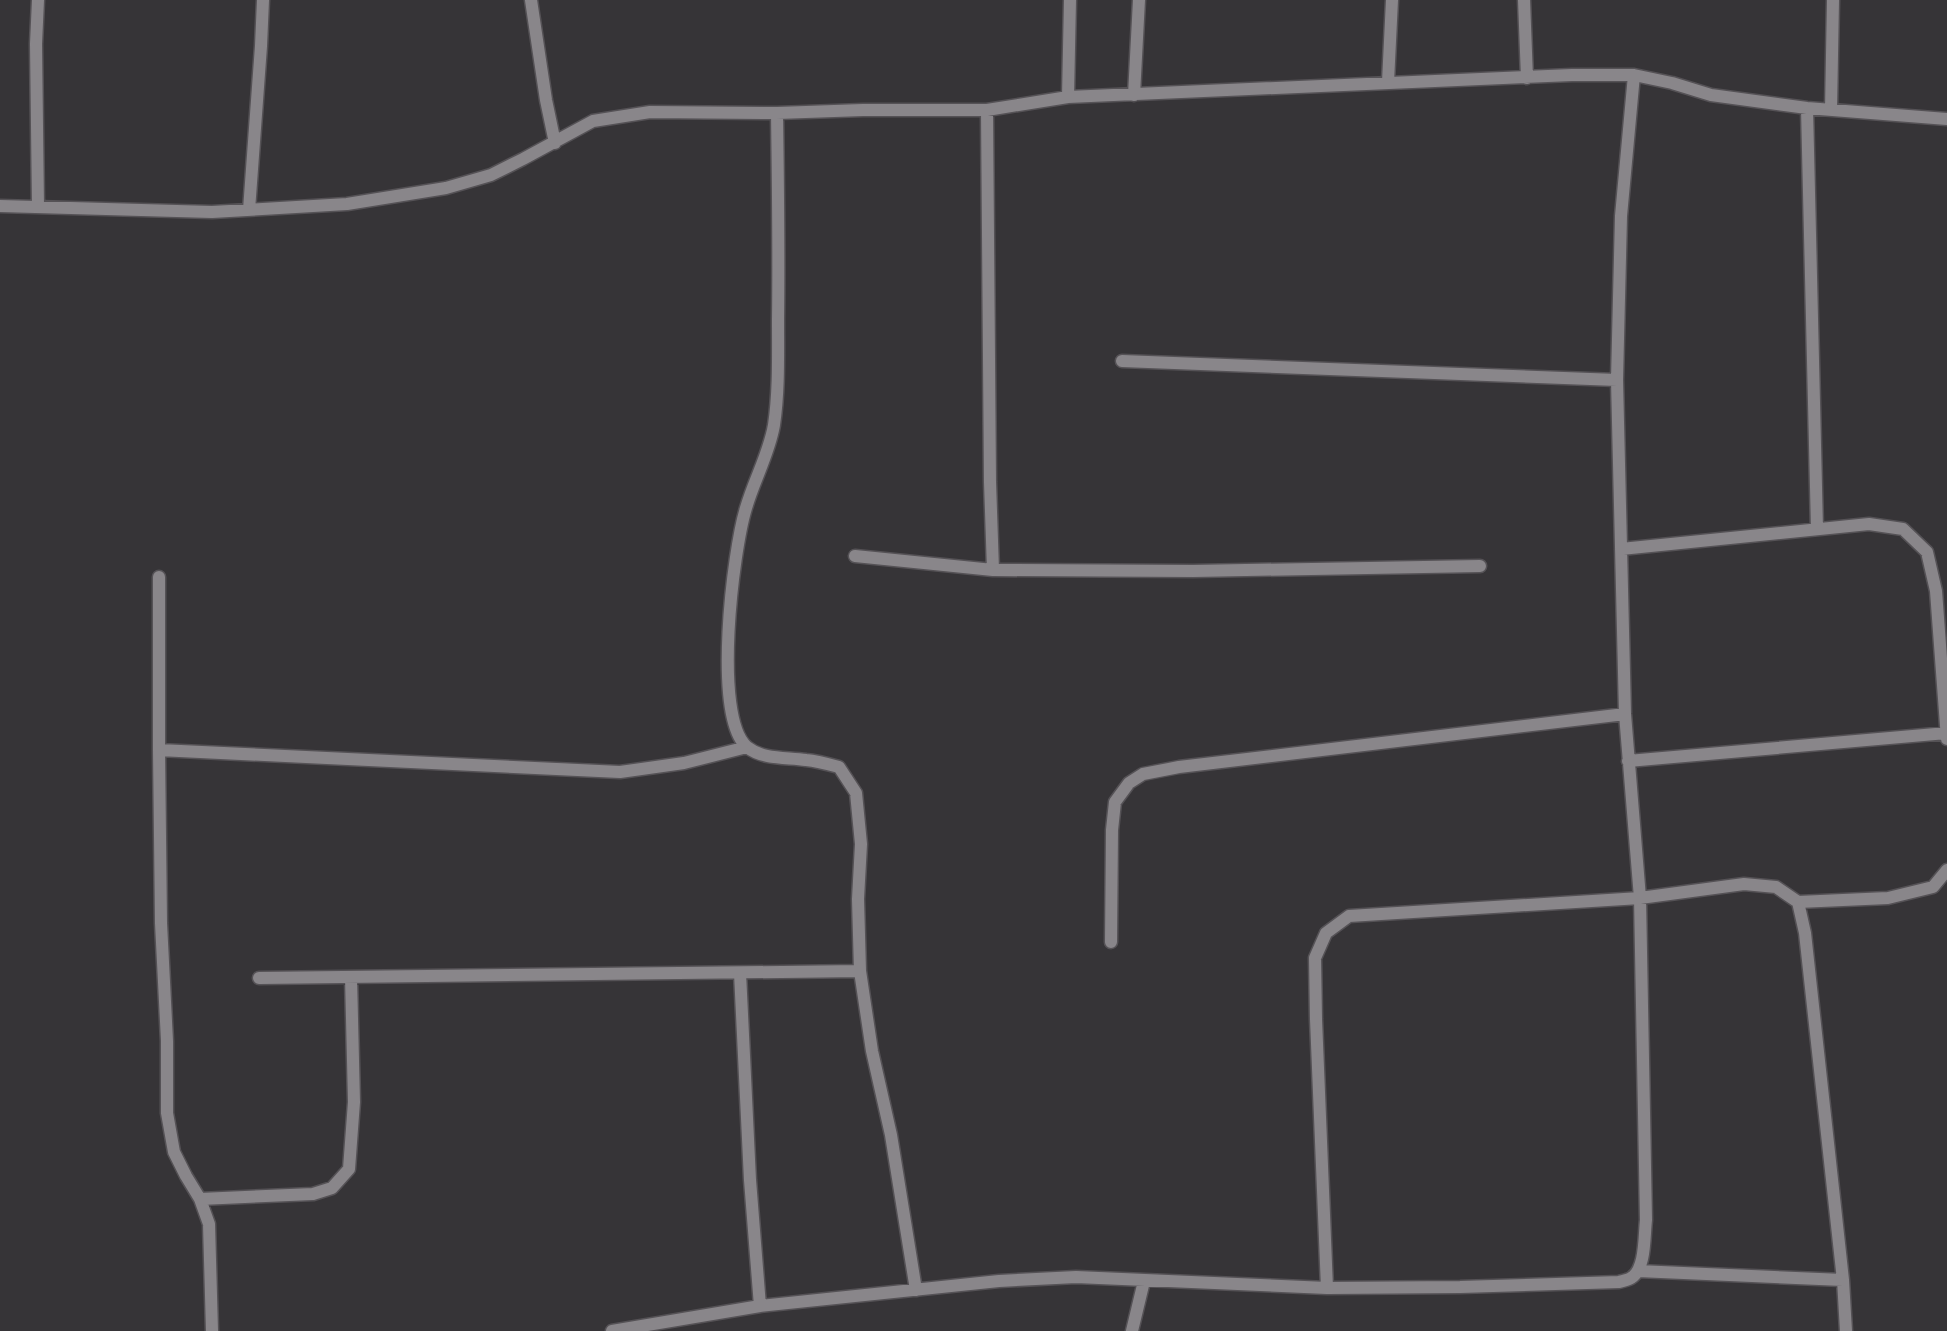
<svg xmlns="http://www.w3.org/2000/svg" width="1947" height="1331" font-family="Jost,sans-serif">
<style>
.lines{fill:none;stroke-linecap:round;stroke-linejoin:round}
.street-casing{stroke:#555256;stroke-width:15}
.street{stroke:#89868a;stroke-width:12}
</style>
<rect width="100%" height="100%" fill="#363437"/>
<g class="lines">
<g class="street-casing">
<path id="street" d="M531,0l15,100 9,43
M1524,0l3,78
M1388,82l4,-82
M1134,95l5,-95
M1068,97l2,-97
M1807,108l10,421
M987,110l3,372 3,88
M1831,110l2,-110
M777,113c1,69 2,138 1,207 0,35 1,71 -4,105 -5,29 -20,55 -28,83 -13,42 -34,209 1,239 16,13 40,10 59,13 11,1 22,4 33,7l17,26 5,51 -3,55 2,72 12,80 19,84 25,155
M0,206l212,6 135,-8 99,-16 45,-13 32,-16 70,-38 57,-9 127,1 86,-3h124l81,-13 504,-22h62l38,8 39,12 96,13 140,11
M38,207l-2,-163 2,-44
M249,210l12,-164 2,-46
M1122,361l495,19
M1621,549l248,-25 34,5 24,23 9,39 11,148
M855,556l138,14 200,1 287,-5
M159,577v173l2,173 6,118v72l7,39 12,24 14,23 9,25 3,107
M159,750l461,22 64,-9 63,-16
M1628,761l319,-28
M1798,902l90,-4 45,-11 14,-17
M1111,942l1,-112 3,-28 14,-19 14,-9 36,-7 446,-53
M740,973l10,207 10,126
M259,978l601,-7
M200,1199l113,-5 19,-6 17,-19 5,-67 -3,-125
M1638,1271l205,9
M1327,1288l-11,-269 -1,-61 11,-25 23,-17 291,-18 104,-14 32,3 22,15 7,31 38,347 3,51
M612,1331l148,-25 239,-25 77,-4 251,11 133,-1 159,-5c3,-1 9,-2 12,-4 15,-9 13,-42 15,-58l-6,-322 -15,-184 -8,-334 4,-164 13,-141
M1132,1331l12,-50"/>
</g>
<use href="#street" class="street"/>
</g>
</svg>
